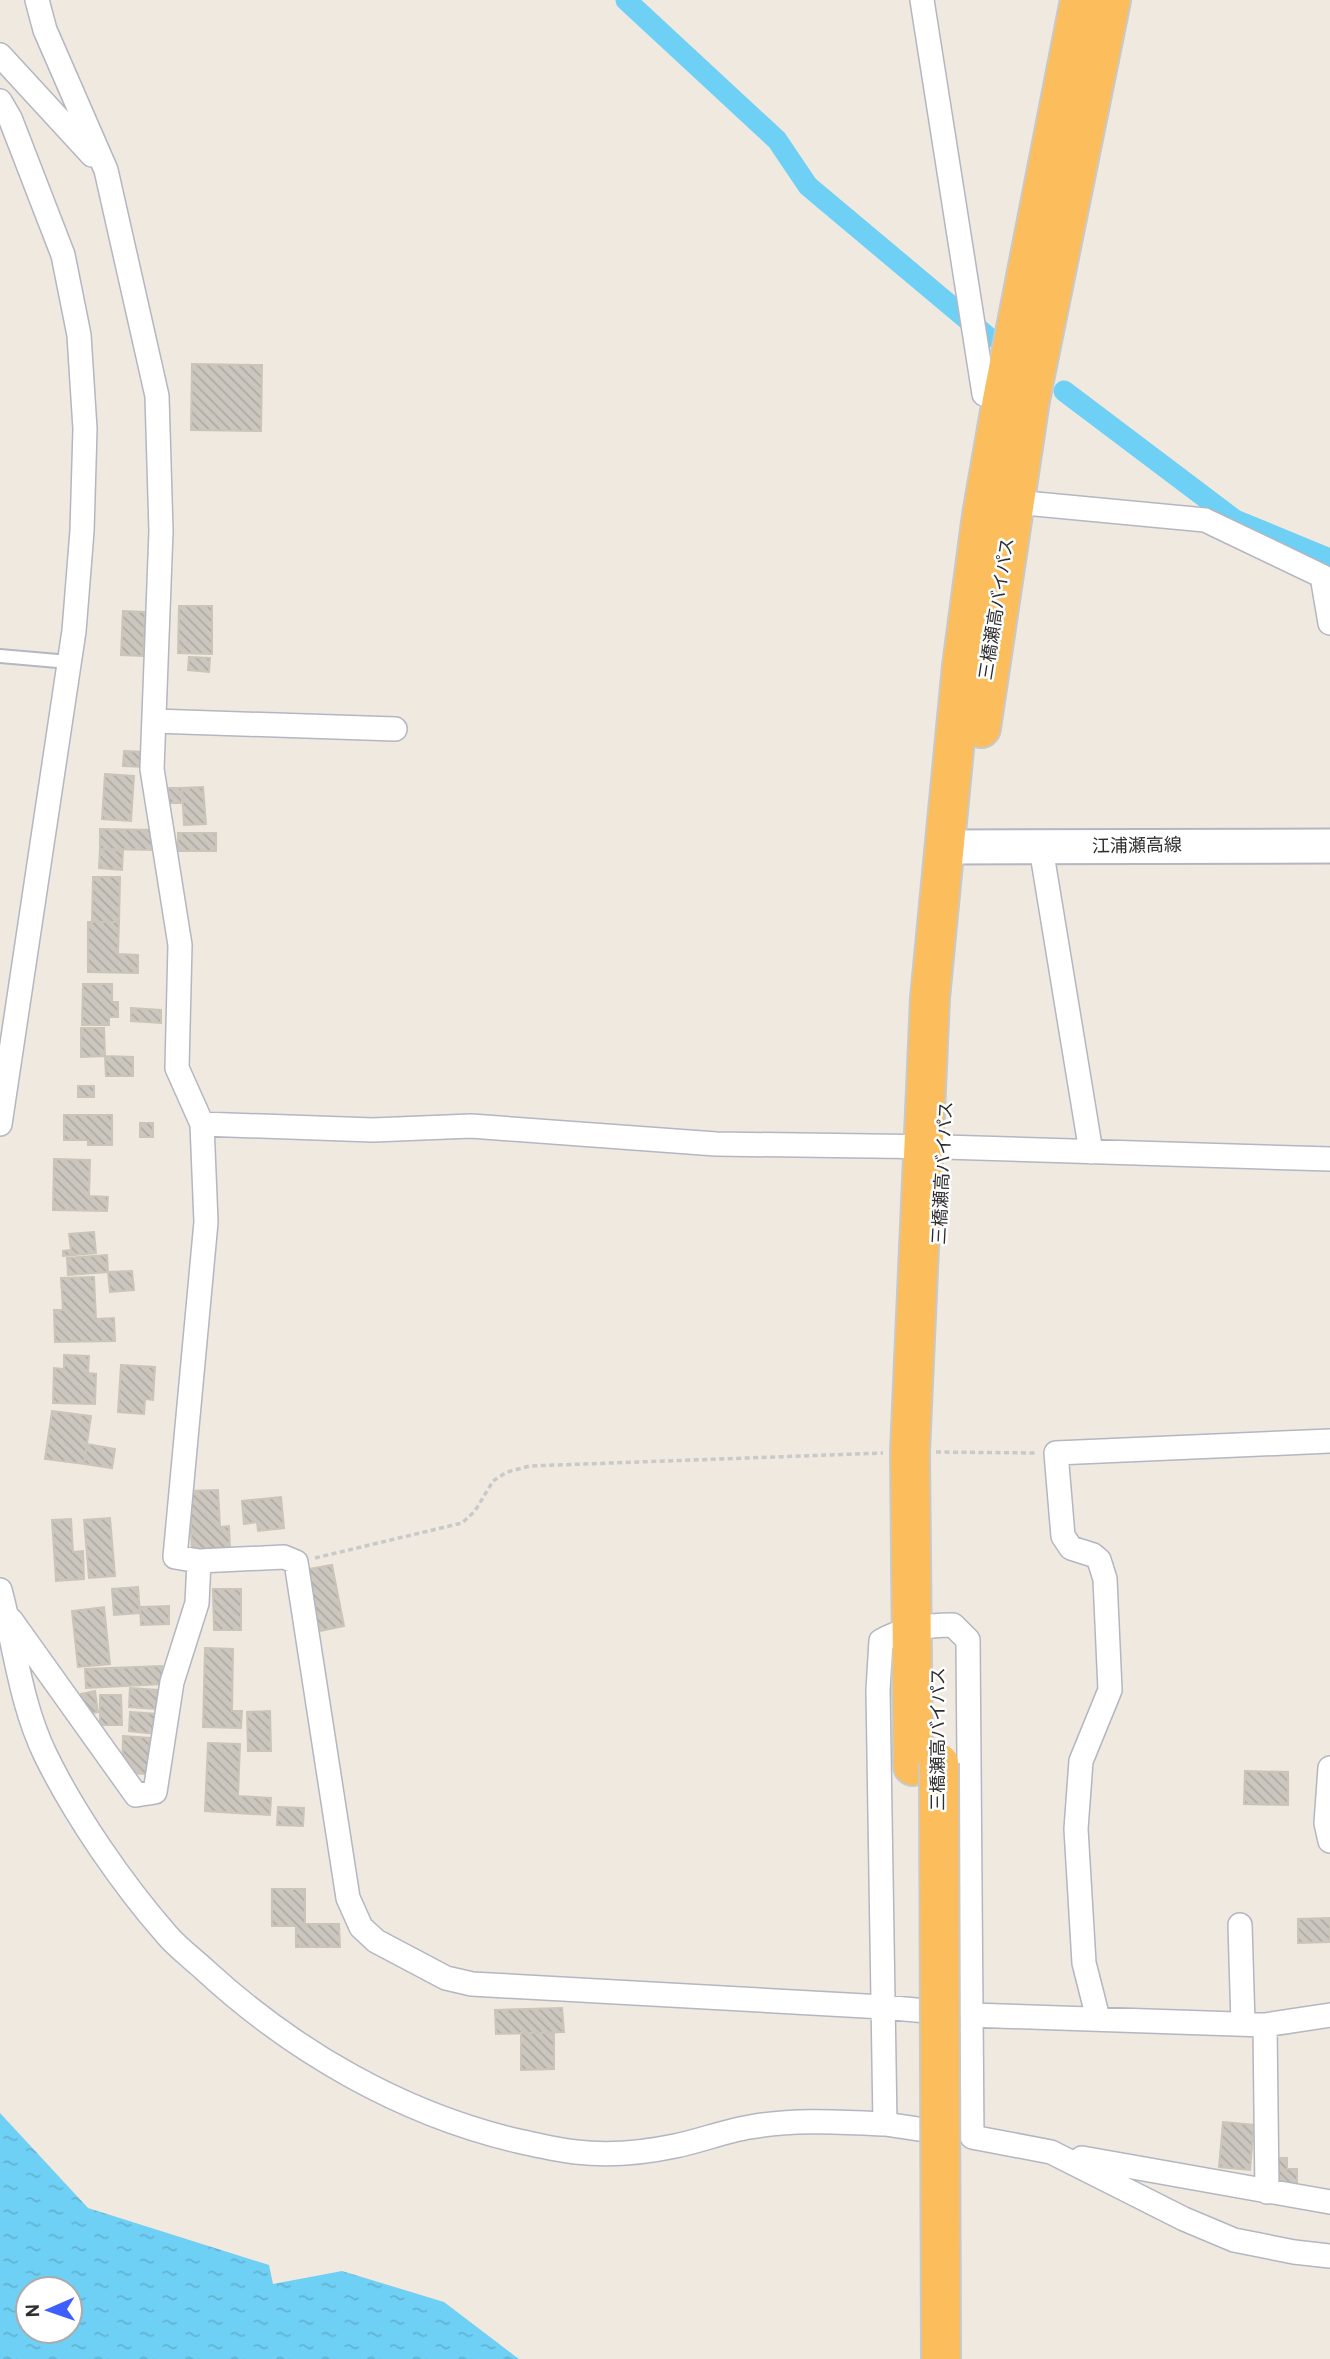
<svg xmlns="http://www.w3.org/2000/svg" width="1330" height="2359" font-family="Overpass,'Noto Sans JP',sans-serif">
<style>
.water{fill:url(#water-ripples);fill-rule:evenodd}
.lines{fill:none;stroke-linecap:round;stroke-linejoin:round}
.canal{stroke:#6fd0f5;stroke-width:21}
.building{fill:url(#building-back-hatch);stroke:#cbc5b9;stroke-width:2}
.service-casing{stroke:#b4b6c1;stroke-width:16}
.minor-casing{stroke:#b4b6c1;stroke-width:26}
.secondary-casing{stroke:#b4b6c1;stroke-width:37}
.trunk-casing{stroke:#c9c9c9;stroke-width:42}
.path{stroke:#c9c9c9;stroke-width:3.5;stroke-dasharray:5 3.5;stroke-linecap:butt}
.service{stroke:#fff;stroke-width:12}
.minor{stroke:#fff;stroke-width:23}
.secondary{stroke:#fff;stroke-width:33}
.trunk{stroke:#fcbd5c;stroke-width:38}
.trunk-bridge-casing{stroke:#c9c9c9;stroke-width:42;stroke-linecap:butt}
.trunk-bridge{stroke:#fcbd5c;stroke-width:38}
.labels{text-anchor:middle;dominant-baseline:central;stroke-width:5;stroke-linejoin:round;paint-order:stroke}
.street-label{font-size:18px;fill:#2e2e2e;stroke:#fff}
</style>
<defs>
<pattern id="water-ripples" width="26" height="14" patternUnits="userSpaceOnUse" patternTransform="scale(1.75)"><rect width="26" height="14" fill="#6fd0f5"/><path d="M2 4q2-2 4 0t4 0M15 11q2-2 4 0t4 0" fill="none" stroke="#60b3d2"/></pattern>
<pattern id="building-back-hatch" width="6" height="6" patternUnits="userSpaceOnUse" patternTransform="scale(1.75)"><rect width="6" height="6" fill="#cbc7be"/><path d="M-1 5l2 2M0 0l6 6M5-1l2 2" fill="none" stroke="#afaba4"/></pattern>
</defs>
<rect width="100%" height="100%" fill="#efe9e0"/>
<path class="water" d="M0,2113l88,95 181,57 4,19 69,-13 102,31 75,57h-519zM28,2289h42v42h-42z"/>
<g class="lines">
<path class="canal" d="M626,0l151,140 31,46 180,151
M1064,391l171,129 95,39"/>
</g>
<path class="building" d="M192,364l70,1 -1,66 -70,-1z
M179,606h33v48l-34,-1z
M123,611l22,1 -2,44 -22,-1z
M189,657l21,1 -1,14 -21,-2z
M124,751l20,1 -1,15 -20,-1z
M105,774l29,2 -3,45 -29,-2z
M203,787l3,37 -22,1 -2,-37z
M168,788h14v15h-13z
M100,829l56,1v20l-56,-1z
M178,833h38v18h-38z
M100,849l23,2 -1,19 -23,-2z
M93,877h27l-1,45h-27z
M88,922h31l-1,32 20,1v18l-50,-1z
M83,984h29v18h6v15h-9v8h-27z
M131,1008l30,2v13l-30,-2z
M81,1028h23l1,28 -24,1z
M105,1056l28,1v19h-27z
M78,1086h16v11h-16z
M64,1115h48v30h-24v-5h-24z
M140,1123h13v14h-13z
M54,1159l36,1 -1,36 19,1 -1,14 -54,-1z
M94,1232l2,21 -33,3v-5l8,-1 -2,-16z
M107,1255l1,17 -40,3 -1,-17z
M132,1271l2,19 -24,2 -2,-20z
M94,1277l2,42 18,-1 1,23 -60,1 -1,-32h9l-2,-32z
M64,1355l25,1 -1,17 8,1 -1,30 -42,-1 1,-35 10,1z
M121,1365l34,2 -2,33 -8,-1 -1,15 -26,-2z
M52,1411l39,5 -7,48 -39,-5z
M87,1444l28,5 -3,19 -28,-4z
M218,1490l2,37 9,-1 1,23 -38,2 -3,-60z
M281,1497l3,31 -26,3 -1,-9 -13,2 -2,-23z
M110,1518l5,58 -26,2 -5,-58z
M71,1519l2,33 10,-1 1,28 -28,2 -4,-61z
M332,1565l12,61 -29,6 -12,-62z
M138,1587l2,26 -26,2 -2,-26z
M213,1589h28v41h-27z
M169,1606v18l-28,1 -1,-18z
M104,1607l6,57 -32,3 -6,-56z
M205,1648l28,1 -1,62h10l-1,17 -38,-1z
M162,1666l1,18 -77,4 -1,-19z
M130,1688l28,2 -2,19 -27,-2z
M95,1691l3,21 -13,3 -4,-21z
M100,1695h21l1,30h-22z
M270,1711l1,40h-23l-1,-39z
M130,1712l28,2 -2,20 -27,-3z
M123,1736l27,2 -2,36 -26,-1z
M208,1743l32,1 -2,52 33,2 -1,17 -65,-4z
M1245,1771l43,1v33l-44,-1z
M278,1807l26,1 -1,18 -26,-1z
M272,1889h33v35h34l1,23h-44v-21h-24z
M1330,1918v24l-32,1v-24z
M562,2008l2,24 -68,2 -1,-24z
M521,2033h33v36l-33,1z
M1223,2122l31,3 -4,45 -31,-3z
M1277,2158h10v11h10v18l-20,-3z"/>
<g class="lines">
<g class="service-casing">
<path id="service" d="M0,656l69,6"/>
</g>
<g class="minor-casing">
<path id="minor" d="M37,0l8,30 61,140 51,226 4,135 -9,238 28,176 -3,123 25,56 4,98 -31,335 24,4 85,-4 12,5 52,336 13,29 15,14 70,37 26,6 411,23 87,8 295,10 65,-10
M922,0l62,394 18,6
M0,55l92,100
M0,101l10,17 53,137 16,80 6,94 -3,102 -8,100 -74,493
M1005,499l10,3 190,18 117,56 8,47
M154,721l241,8
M1041,848l50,304
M202,1124l171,6 98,-4 245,18 228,3 386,12
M0,1590c15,55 20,112 45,164 29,60 78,131 122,181 11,13 26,24 39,36 87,80 196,143 312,170 19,4 39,9 58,11 34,4 66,1 99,-6 25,-5 50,-15 75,-19 45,-8 89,-5 135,-3l-7,-434 3,-49c22,-13 47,-16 72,-16l15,15 4,497 79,15 133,67 50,21 60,12 36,4
M11,1620l125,175 19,-3 17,-110 25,-79 2,-42
M1330,1768l-4,55 4,18
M1240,1925l3,99
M1098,2018l-14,-55 -8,-134 5,-68 29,-71 -5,-111 -6,-19 -6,-5 -22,-7 -8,-12 -7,-83 274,-12
M1265,2025l2,167
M885,2124l67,10
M1082,2158l248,44"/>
</g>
<g class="secondary-casing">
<path id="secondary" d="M945,847l385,-1"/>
</g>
<g class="trunk-casing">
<path id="trunk" d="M981,728l49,-328 81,-400
M913,1766l-3,-314 20,-454 32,-332 20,-151 20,-115 78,-400"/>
</g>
<path class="path" d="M936,1452l101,1
M315,1558l147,-35 13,-12 18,-30 14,-9 23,-6 353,-13"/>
<use href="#service" class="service"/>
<use href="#minor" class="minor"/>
<use href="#secondary" class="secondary"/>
<use href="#trunk" class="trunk"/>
<g class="trunk-bridge-casing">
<path id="trunk-bridge" d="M939,1763l2,596"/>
</g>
<use href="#trunk-bridge" class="trunk-bridge"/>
</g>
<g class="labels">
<g class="street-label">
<text transform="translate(998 609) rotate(-81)">三橋瀬高バイパス</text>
<text transform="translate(1137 847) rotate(-1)">江浦瀬高線</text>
<text transform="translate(944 1173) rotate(-87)">三橋瀬高バイパス</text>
<text transform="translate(939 1739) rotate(-90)">三橋瀬高バイパス</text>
</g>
</g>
<g transform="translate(49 2310) rotate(268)"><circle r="33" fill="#ffffff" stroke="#ababab" stroke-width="2"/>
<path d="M0-5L12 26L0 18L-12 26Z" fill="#3d5fff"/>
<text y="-10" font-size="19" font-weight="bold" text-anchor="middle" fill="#2e2e2e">N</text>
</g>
</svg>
